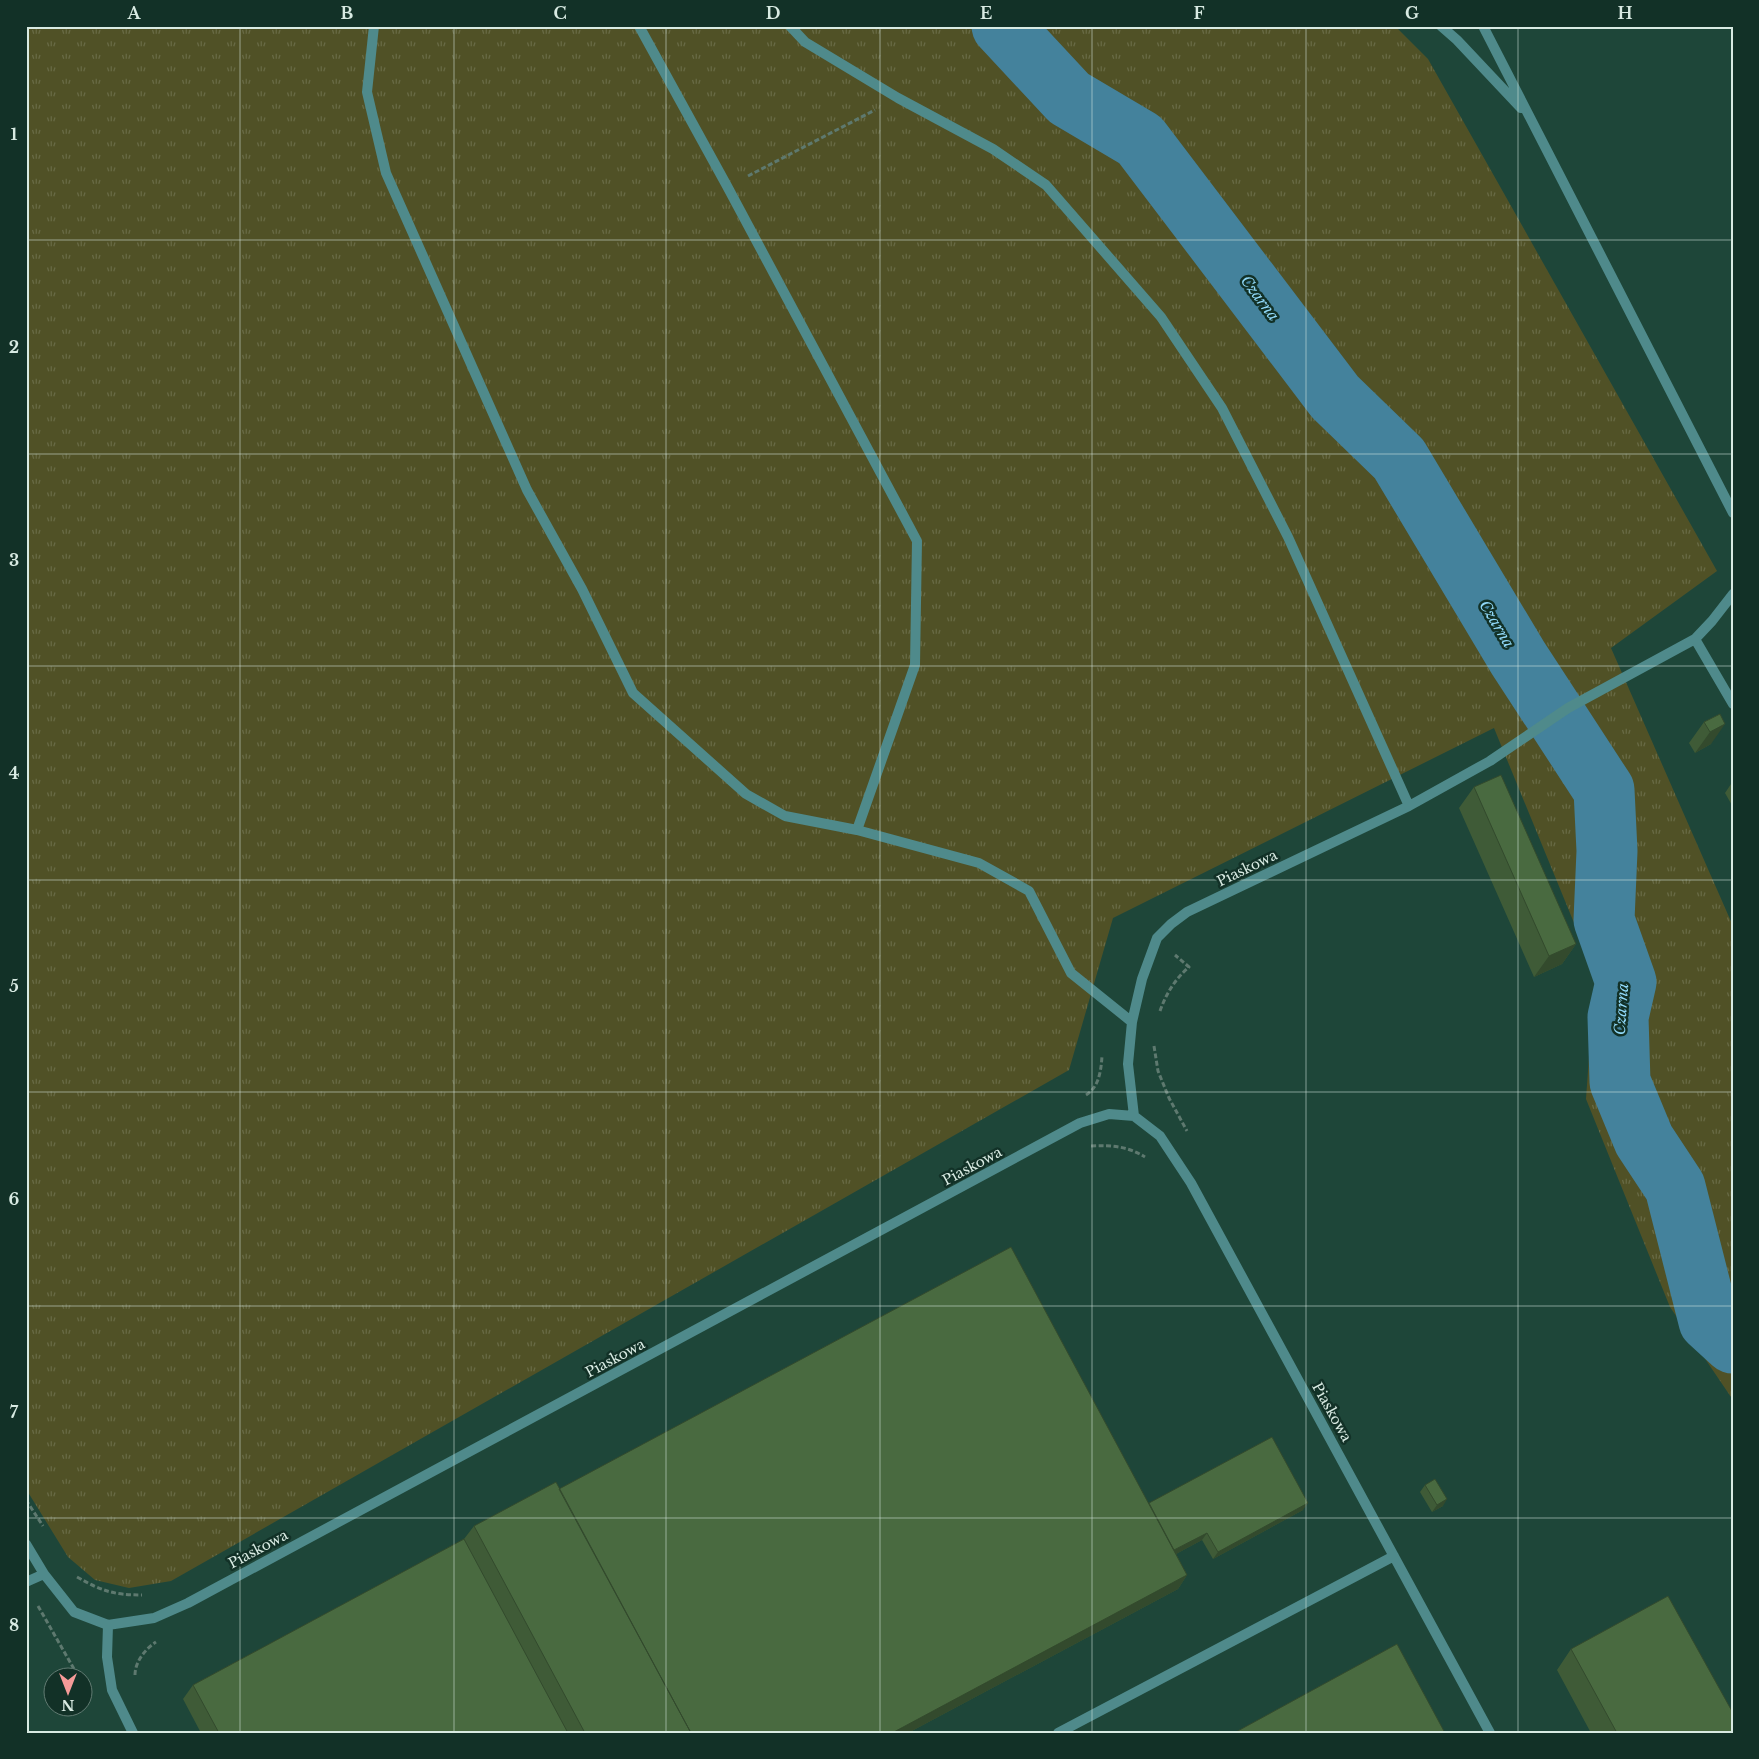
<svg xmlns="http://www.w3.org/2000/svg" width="1759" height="1759" font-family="'Libre Baskerville',serif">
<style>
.built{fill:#1e4639;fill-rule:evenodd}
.grass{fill:url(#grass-tufts)}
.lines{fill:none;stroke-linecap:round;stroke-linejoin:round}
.river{stroke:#44829c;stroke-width:61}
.path{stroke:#5e796f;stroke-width:3;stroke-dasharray:5 2.5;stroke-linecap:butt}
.lane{stroke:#4f8a8b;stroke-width:10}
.wall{fill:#3f5b37}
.shaded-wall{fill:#334a2d}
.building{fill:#496a40;stroke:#334a2d}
.grid{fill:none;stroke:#d8eae2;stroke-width:1;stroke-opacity:0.55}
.labels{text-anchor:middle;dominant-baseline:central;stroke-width:5;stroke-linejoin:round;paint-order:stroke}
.street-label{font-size:14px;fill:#d8eae2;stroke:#123127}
.water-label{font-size:15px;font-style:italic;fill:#90d8f8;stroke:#123127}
.neatline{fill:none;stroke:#d8eae2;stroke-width:2}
.grid-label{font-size:16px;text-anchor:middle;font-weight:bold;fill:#d8eae2}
</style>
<defs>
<pattern id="grass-tufts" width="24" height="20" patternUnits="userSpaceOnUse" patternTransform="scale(1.25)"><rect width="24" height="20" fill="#505126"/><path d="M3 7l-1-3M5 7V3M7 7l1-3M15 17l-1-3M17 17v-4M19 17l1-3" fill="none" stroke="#686a45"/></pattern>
</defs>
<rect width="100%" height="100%" fill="#1d3c31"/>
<path class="built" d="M26,26h1707v1707h-1707zM52,1676h30v30h-30z"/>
<path class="grass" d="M26,26h1369l33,33 289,512 -106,77 122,278v474l-63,-93 -84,-208 9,-125 -101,-246 -381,190 -44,152 -898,511 -42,7 -34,-8 -27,-23 -42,-68z"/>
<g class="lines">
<path class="river" d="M1002,26l67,72 71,42 195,257 64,62 119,199 86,132 3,61 -3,69 22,62 -8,35 2,65 24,58 31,47 34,134 24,22"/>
<path class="path" d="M748,176l127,-66
M1160,1011c6,-17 15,-32 29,-44l-14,-12
M1154,1046l4,25 11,27 18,33
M1086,1095c13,-8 15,-24 16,-39
M1091,1146c20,-1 36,0 54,11
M26,1500l17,26
M77,1577c25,14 36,18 65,18
M38,1606l40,70
M135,1675c0,-13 10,-26 21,-33
M82,1685l6,10"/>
<path class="lane" d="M374,26l-7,66 19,81 141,317 55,99 51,104 113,101 39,22 72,14 122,33 50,28 42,82 61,49
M639,26l88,160 190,355 -2,124 -58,165
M790,26l15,16 93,56 95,51 53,36 115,132 61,91 66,129 121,269
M1441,26l16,14 64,68
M1483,26l250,487
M1695,639l38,65
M1134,1116l-6,-52 4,-42 10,-43 15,-41 14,-14 16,-12 222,-106 81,-45 78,-53 127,-69 17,-18 21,-27
M26,1544l18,30 30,38 34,13 -1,32 5,33 21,43
M26,1582l18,-8
M108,1625l46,-7 34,-15 892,-480 29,-9 25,2 26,20 31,47 299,550
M1058,1733l336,-177"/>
</g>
<path class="wall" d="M1720,714l-9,30 -16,9 -6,-10 15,-21z
M1733,781v26l-8,-14z
M1474,787l102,157 -14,20 -28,13 -75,-169z
M1425,1485l18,21 -11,6 -12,-20z
M559,1489l590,14 154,7 -90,49 -11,-19 -26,14 11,21 -9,14 -270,144h-707l-18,-34 10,-14 271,-146 10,-13z
M1571,1649l162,84h-142l-34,-63z"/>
<path class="shaded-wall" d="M1725,724l-14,20 -16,9 15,-21z
M1576,944l-14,20 -28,13 15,-21z
M1447,1499l-4,7 -11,6 5,-7z
M1308,1503l-5,7 -90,49 5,-7z
M1207,1533l-5,7 -39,21 4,-7z
M1187,1575l-9,14 -270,144h-16z"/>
<path class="building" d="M1720,714l5,10 -15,8 -6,-10z
M1501,775l75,169 -27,12 -75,-169z
M1011,1247l176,328 -295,158h-201l-132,-244z
M1272,1437l36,66 -90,49 -11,-19 -33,17 -25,-47z
M1435,1479l12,20 -10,6 -12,-20z
M556,1482l135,251h-106l-111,-207z
M464,1539l104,194h-349l-26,-48z
M1668,1596l65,117v20h-116l-46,-84z
M1397,1644l48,89h-211z"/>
<path class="grid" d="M240,26v1707M454,26v1707M666,26v1707M880,26v1707M1092,26v1707M1306,26v1707M1518,26v1707M26,240h1707M26,454h1707M26,666h1707M26,880h1707M26,1092h1707M26,1306h1707M26,1518h1707"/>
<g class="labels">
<g class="street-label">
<text transform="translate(1247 868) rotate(-26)">Piaskowa</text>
<text transform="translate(972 1166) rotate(-28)">Piaskowa</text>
<text transform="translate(615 1358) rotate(-28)">Piaskowa</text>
<text transform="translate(1332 1412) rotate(61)">Piaskowa</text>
<text transform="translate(258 1549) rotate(-28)">Piaskowa</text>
</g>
<g class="water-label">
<text transform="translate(1260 298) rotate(53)">Czarna</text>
<text transform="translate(1497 624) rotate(59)">Czarna</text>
<text transform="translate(1621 1009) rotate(-86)">Czarna</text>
</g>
</g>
<rect width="1759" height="1759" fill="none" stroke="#123127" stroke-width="55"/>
<g transform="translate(68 1692) rotate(180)"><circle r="24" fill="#123127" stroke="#617b72"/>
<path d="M0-4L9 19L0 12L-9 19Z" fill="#f59b98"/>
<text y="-8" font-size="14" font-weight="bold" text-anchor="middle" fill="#d8eae2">N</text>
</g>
<rect x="28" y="28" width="1704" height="1704" class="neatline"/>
<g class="grid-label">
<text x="134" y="19">A</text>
<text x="347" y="19">B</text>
<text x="560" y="19">C</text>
<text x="773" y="19">D</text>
<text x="986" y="19">E</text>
<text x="1199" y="19">F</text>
<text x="1412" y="19">G</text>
<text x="1625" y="19">H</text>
<text x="14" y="140">1</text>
<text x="14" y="353">2</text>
<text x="14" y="566">3</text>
<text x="14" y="779">4</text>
<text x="14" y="992">5</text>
<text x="14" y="1205">6</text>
<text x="14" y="1418">7</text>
<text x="14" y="1631">8</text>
</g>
</svg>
